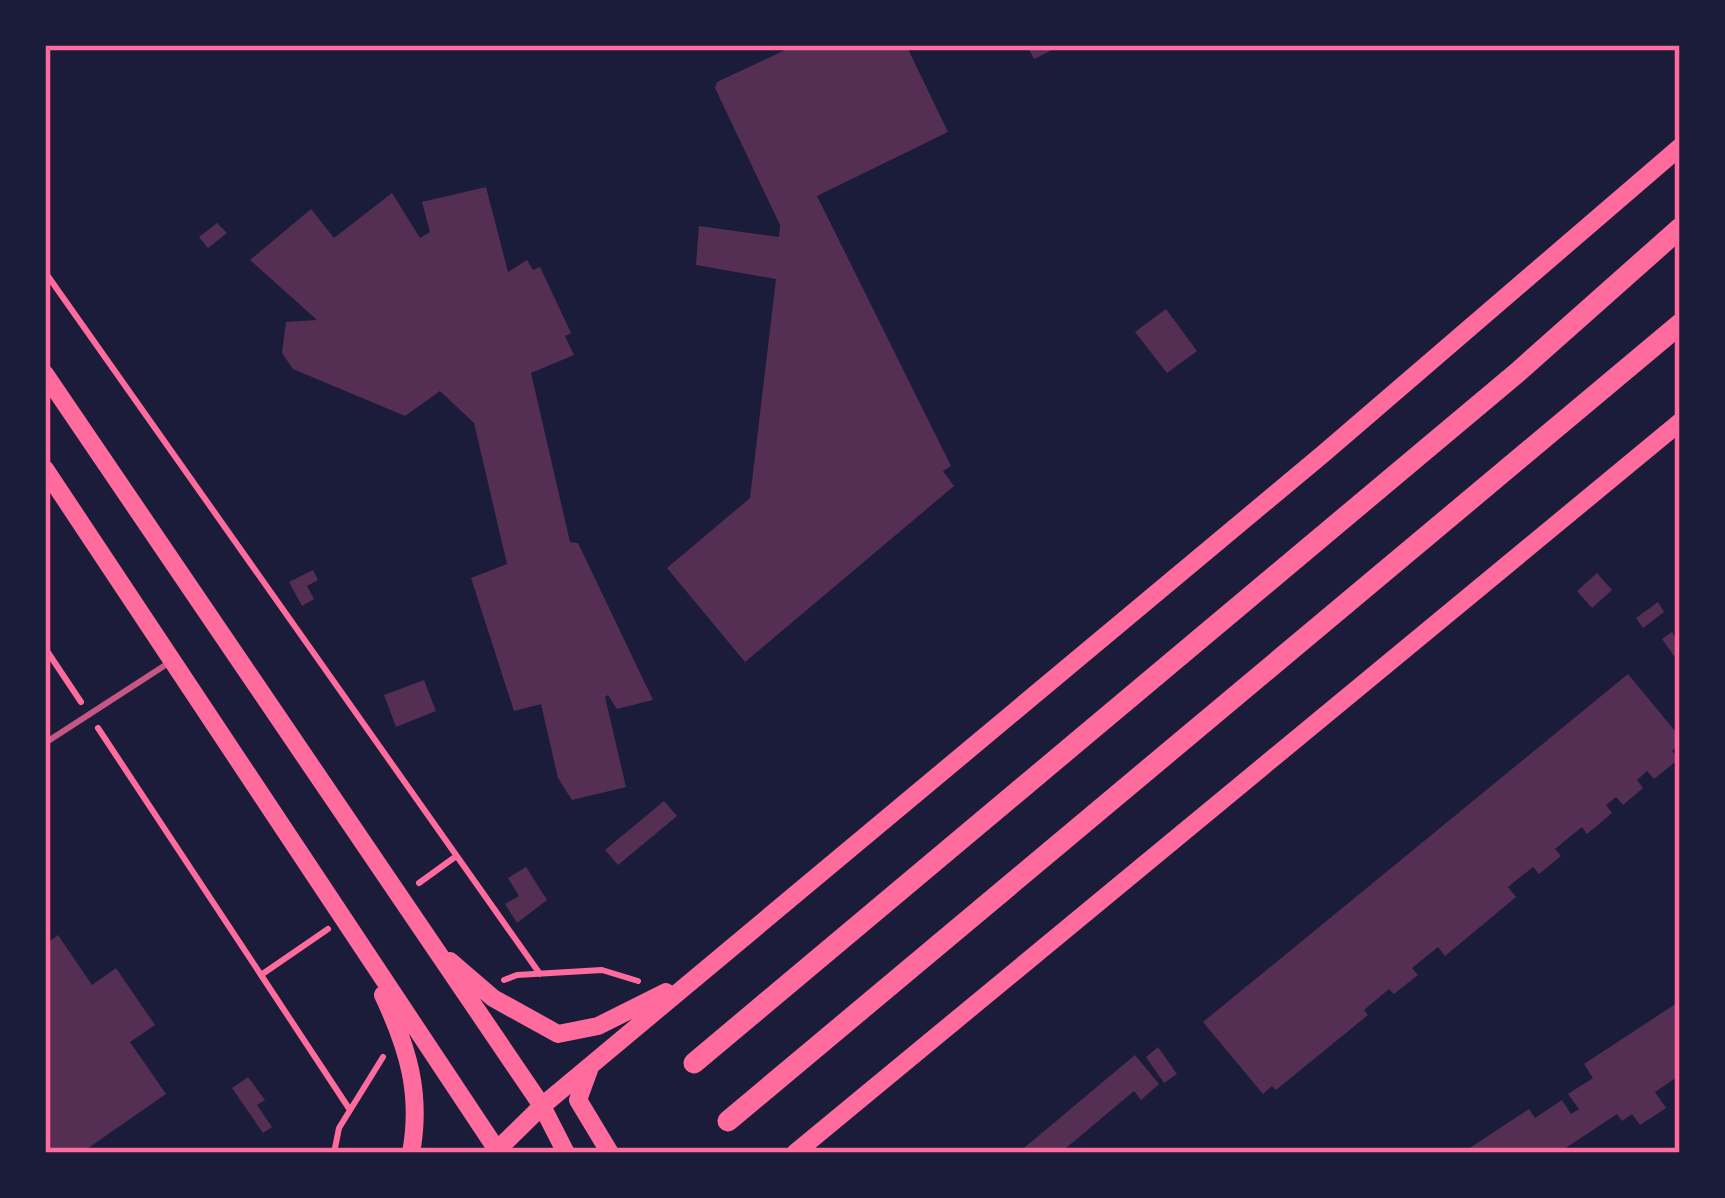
<svg xmlns="http://www.w3.org/2000/svg" width="1725" height="1198" font-family="Manrope,sans-serif">
<style>
.building{fill:#542f53}
.lines{fill:none;stroke-linecap:round;stroke-linejoin:round}
.path{stroke:#ff6b9d;stroke-width:6}
.service{stroke:#c65784;stroke-width:6}
.secondary{stroke:#ff6b9d;stroke-width:18}
.trunk{stroke:#ff6b9d;stroke-width:21}
.neatline{fill:none;stroke:#ff6b9d;stroke-width:4.5}
</style>
<rect width="100%" height="100%" fill="#1b1b3a"/>
<path class="building" d="M796,45h110l42,87 -131,64 134,270 -8,5 11,15 -209,176 -78,-94 83,-70 26,-219 -80,-14 3,-39 80,11 1,-12 -65,-137 2,-6z
M1027,45h35l-28,14z
M486,187l22,85 19,-12 6,10 7,-3 31,66 -6,3 9,19 -43,18 39,169 8,1 75,157 -36,9 -9,-14 -3,2 21,90 -54,13 -14,-22 -17,-74 -27,7 -43,-133 36,-14 -33,-141 -34,-32 -35,25 -112,-47 -11,-16 4,-31 31,-2 -67,-60 61,-51 23,29 58,-45 28,45 10,-6 -8,-30z
M217,223l10,10 -19,15 -9,-11z
M1166,309l31,42 -30,22 -32,-41z
M313,570l5,10 -11,6 7,13 -12,7 -13,-24z
M1597,573l15,17 -20,18 -15,-17z
M1658,602l6,10 -21,16 -7,-10z
M1672,632l8,10v10l-6,4 -12,-17z
M1628,674l52,63v7l-8,7 7,8 -25,20 -7,-8 -10,9 6,8 -20,17 -7,-8 -10,8 6,8 -25,21 -5,-7 -27,22 6,7 -22,18 -6,-7 -25,20 8,10 -71,59 -7,-9 -26,21 6,7 -24,19 -5,-5 -25,21 4,5 -92,75 -4,-4 -9,8 -60,-72z
M424,680l12,31 -40,16 -12,-32z
M664,801l13,15 -59,49 -13,-15z
M526,867l21,33 -30,23 -12,-19 14,-8 -11,-18z
M58,935l34,50 24,-17 39,57 -25,17 36,52 -85,59h-36v-209z
M1680,1001v74l-25,17 11,16 -26,17 -8,-11 -10,7 -5,-7 -53,35 3,4h-105l67,-44 6,9 27,-18 9,14 8,-5 -11,-15 25,-16 -9,-14z
M1158,1047l19,27 -13,9 -18,-26z
M1135,1055l24,29 -18,16 -7,-9 -74,62h-42z
M248,1077l17,23 -8,5 15,22 -9,6 -31,-45z"/>
<g class="lines">
<path class="path" d="M45,272l495,702
M45,648l36,54
M98,728l163,247
M419,883l36,-26
M328,929l-67,46 89,135
M504,980l13,-5 85,-5 36,11
M334,1153l5,-25 44,-71"/>
<path class="service" d="M45,743l122,-79"/>
<path class="secondary" d="M45,374l497,732 24,47
M45,469l454,684
M450,961l43,37 65,36 40,-8 68,-34
M383,995c25,53 39,99 28,158
M589,1070l-11,30 32,53
M494,1153l48,-47 781,-652 357,-307
M795,1153l885,-731"/>
<path class="trunk" d="M694,1063l824,-691 162,-144
M728,1121l952,-797"/>
</g>
<rect width="1725" height="1198" fill="none" stroke="#1b1b3a" stroke-width="96"/>
<rect x="48" y="48" width="1629" height="1102" class="neatline"/>
</svg>
